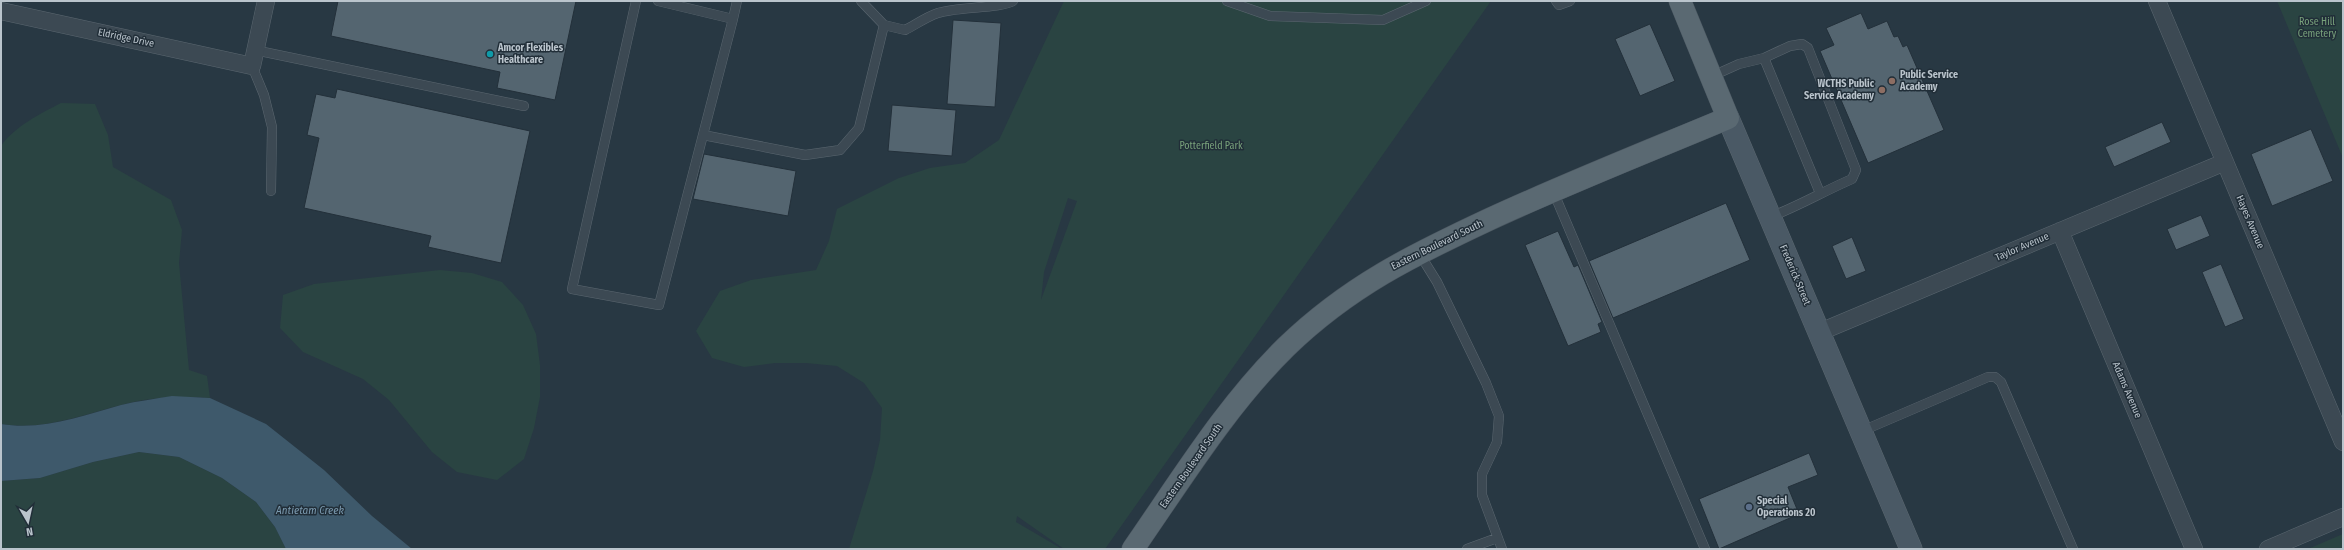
<svg xmlns="http://www.w3.org/2000/svg" width="2344" height="550" font-family="'Fira Sans Condensed',sans-serif">
<style>
.green{fill:#2a4442;fill-rule:evenodd}
.water{fill:#3e596b}
.building{fill:#546570;stroke:#23303a}
.lines{fill:none;stroke-linecap:round;stroke-linejoin:round}
.service-casing{stroke:#5b6770;stroke-width:10}
.minor-casing{stroke:#5b6770;stroke-width:18}
.secondary-casing{stroke:#5b6770;stroke-width:23}
.primary-casing{stroke:#49555f;stroke-width:23}
.service{stroke:#3c4953;stroke-width:9}
.minor{stroke:#3c4953;stroke-width:17}
.secondary{stroke:#4a5965;stroke-width:22}
.primary{stroke:#5a6972;stroke-width:22}
.culture-dot{fill:#0f9aa8;stroke:#212e38;stroke-width:1.5}
.education-dot{fill:#8d6e63;stroke:#212e38;stroke-width:1.5}
.service-dot{fill:#5c6f8a;stroke:#212e38;stroke-width:1.5}
.labels{text-anchor:middle;dominant-baseline:central;stroke-width:3;stroke-linejoin:round;paint-order:stroke}
.park-label{font-size:10px;fill:#78a17b;stroke:#212e38}
.street-label{font-size:10px;fill:#bac4cc;stroke:#212e38}
.poi-label{font-size:10px;font-weight:bold;fill:#bac4cc;stroke:#212e38;text-anchor:start}
.water-label{font-size:11px;font-style:italic;fill:#7b99ae;stroke:#212e38}
</style>
<rect width="100%" height="100%" fill="#283843"/>
<path class="green" d="M1064,1h427l-386,548h-41l-47,-33 -1,6 46,27h-213l24,-78 7,-31 2,-32 -18,-25 -27,-17 -31,-3h-31l-31,4 -32,-9 -16,-27 24,-40 31,-11 65,-10 13,-29 8,-32 62,-31 31,-10 35,-5 34,-23zM1068,198l9,3 -36,99 3,-28z
M2277,1h66v157z
M61,103l34,1 13,31 5,32 58,33 11,30 -3,33 10,107 18,6 3,22c-30,-2 -59,-1 -89,7 -39,10 -79,26 -120,19v-278c14,-20 39,-32 60,-43z
M440,270l32,3 30,9 21,23 13,29 4,31v32l-6,31 -10,31 -27,21 -40,-8 -25,-20 -43,-52 -26,-21 -60,-27 -23,-24 3,-33 31,-11z
M139,452l40,5 43,21 34,24 19,25 11,22h-285v-68l39,-3 53,-16z
M2343,534v15h-35z"/>
<path class="water" d="M172,396l38,2 56,26 58,46 48,46 40,33h-126l-11,-22 -19,-25 -34,-24 -43,-21 -40,-5 -46,10 -53,16 -39,3v-57c41,7 81,-8 120,-19 16,-4 34,-6 51,-9z"/>
<path class="building" d="M338,1h238l-21,99 -58,-12 3,-16 -169,-36z
M1861,13l7,16 19,-8 7,16 4,-1 5,11 4,-2 37,85 -76,33 -48,-112 14,-6 -8,-17z
M953,20l48,3 -6,84 -48,-3z
M1650,24l25,57 -35,15 -25,-57z
M337,89l193,42 -29,132 -73,-16 3,-11 -127,-28 15,-70 -12,-3 9,-41 19,4z
M892,105l64,5 -4,46 -64,-5z
M2162,122l9,20 -57,25 -9,-20z
M2311,129l22,52 -61,25 -21,-52z
M704,154l92,17 -8,45 -95,-17z
M1726,203l24,57 -137,58 -24,-57z
M2201,215l9,21 -34,14 -9,-21z
M1558,231l16,36 4,-2 24,57 -4,2 3,8 -33,14 -43,-101z
M1852,237l14,34 -20,8 -14,-33z
M2221,264l23,55 -19,8 -23,-55z
M1809,453l9,22 -30,12 11,27 -80,35 -20,-50z"/>
<g class="lines">
<g class="service-casing">
<path id="service" d="M636,1l-64,288 87,16 74,-286
M658,1l75,18 4,-18
M861,1l23,24 21,5c10,-5 21,-13 33,-17 16,-6 65,-5 75,-12
M1227,1l43,15 113,4 43,-19
M1556,1l3,4 11,-4
M254,50l270,56
M1764,58l56,135
M252,66l12,29 8,32 -1,64
M1710,77l29,-13 25,-6 26,-12 12,-2 6,4 48,122 -4,9c-28,12 -53,27 -82,38
M703,135l102,20 35,-5 19,-22 25,-103
M1553,191l152,358
M1419,253l18,29 49,101 13,33 -2,26 -15,32v21l20,54
M1862,431l126,-54h7l6,5 72,167
M1467,549l30,-11"/>
</g>
<g class="minor-casing">
<path id="minor" d="M2157,1l186,441
M1,11l251,55 14,-65
M2060,231l134,318
M1820,332l405,-170
M2268,549l75,-32"/>
</g>
<g class="secondary-casing">
<path id="secondary" d="M1728,118l183,431"/>
</g>
<g class="primary-casing">
<path id="primary" d="M1133,549c48,-69 93,-143 153,-202 63,-61 127,-92 204,-128 78,-36 159,-68 238,-101l-48,-117"/>
</g>
<use href="#service" class="service"/>
<use href="#minor" class="minor"/>
<use href="#secondary" class="secondary"/>
<use href="#primary" class="primary"/>
</g>
<circle class="culture-dot" cx="490" cy="54" r="4"/>
<g class="education-dot">
<circle cx="1892" cy="81" r="4"/>
<circle cx="1882" cy="90" r="4"/>
</g>
<circle class="service-dot" cx="1749" cy="507" r="4"/>
<g class="labels">
<g class="park-label">
<text x="2317" y="22">Rose Hill<tspan x="2317" dy="12">Cemetery</tspan></text>
<text x="1211" y="146">Potterfield Park</text>
</g>
<g class="street-label">
<text transform="translate(126 38) rotate(12)">Eldridge Drive</text>
<text transform="translate(2250 222) rotate(67)">Hayes Avenue</text>
<text transform="translate(1437 245) rotate(-26)">Eastern Boulevard South</text>
<text transform="translate(2022 247) rotate(-23)">Taylor Avenue</text>
<text transform="translate(1795 275) rotate(67)">Frederick Street</text>
<text transform="translate(2127 390) rotate(67)">Adams Avenue</text>
<text transform="translate(1191 466) rotate(-55)">Eastern Boulevard South</text>
</g>
<g class="poi-label">
<text x="498" y="48">Amcor Flexibles<tspan x="498" dy="12">Healthcare</tspan></text>
<text x="1900" y="75">Public Service<tspan x="1900" dy="12">Academy</tspan></text>
<text x="1874" y="84" text-anchor="end">WCTHS Public<tspan x="1874" dy="12">Service Academy</tspan></text>
<text x="1757" y="501">Special<tspan x="1757" dy="12">Operations 20</tspan></text>
</g>
<g class="water-label">
<text x="310" y="510">Antietam Creek</text>
</g>
</g>
<rect width="2344" height="550" fill="none" stroke="#bac4cc" stroke-width="4"/>
<g transform="translate(28 522) rotate(171)" stroke="#212e38" stroke-width="3" paint-order="stroke">
<path d="M0-3L7 15L0 10L-7 15Z" fill="#bac4cc"/>
<text y="-6" font-size="11" font-weight="bold" text-anchor="middle" fill="#bac4cc">N</text>
</g>
</svg>
